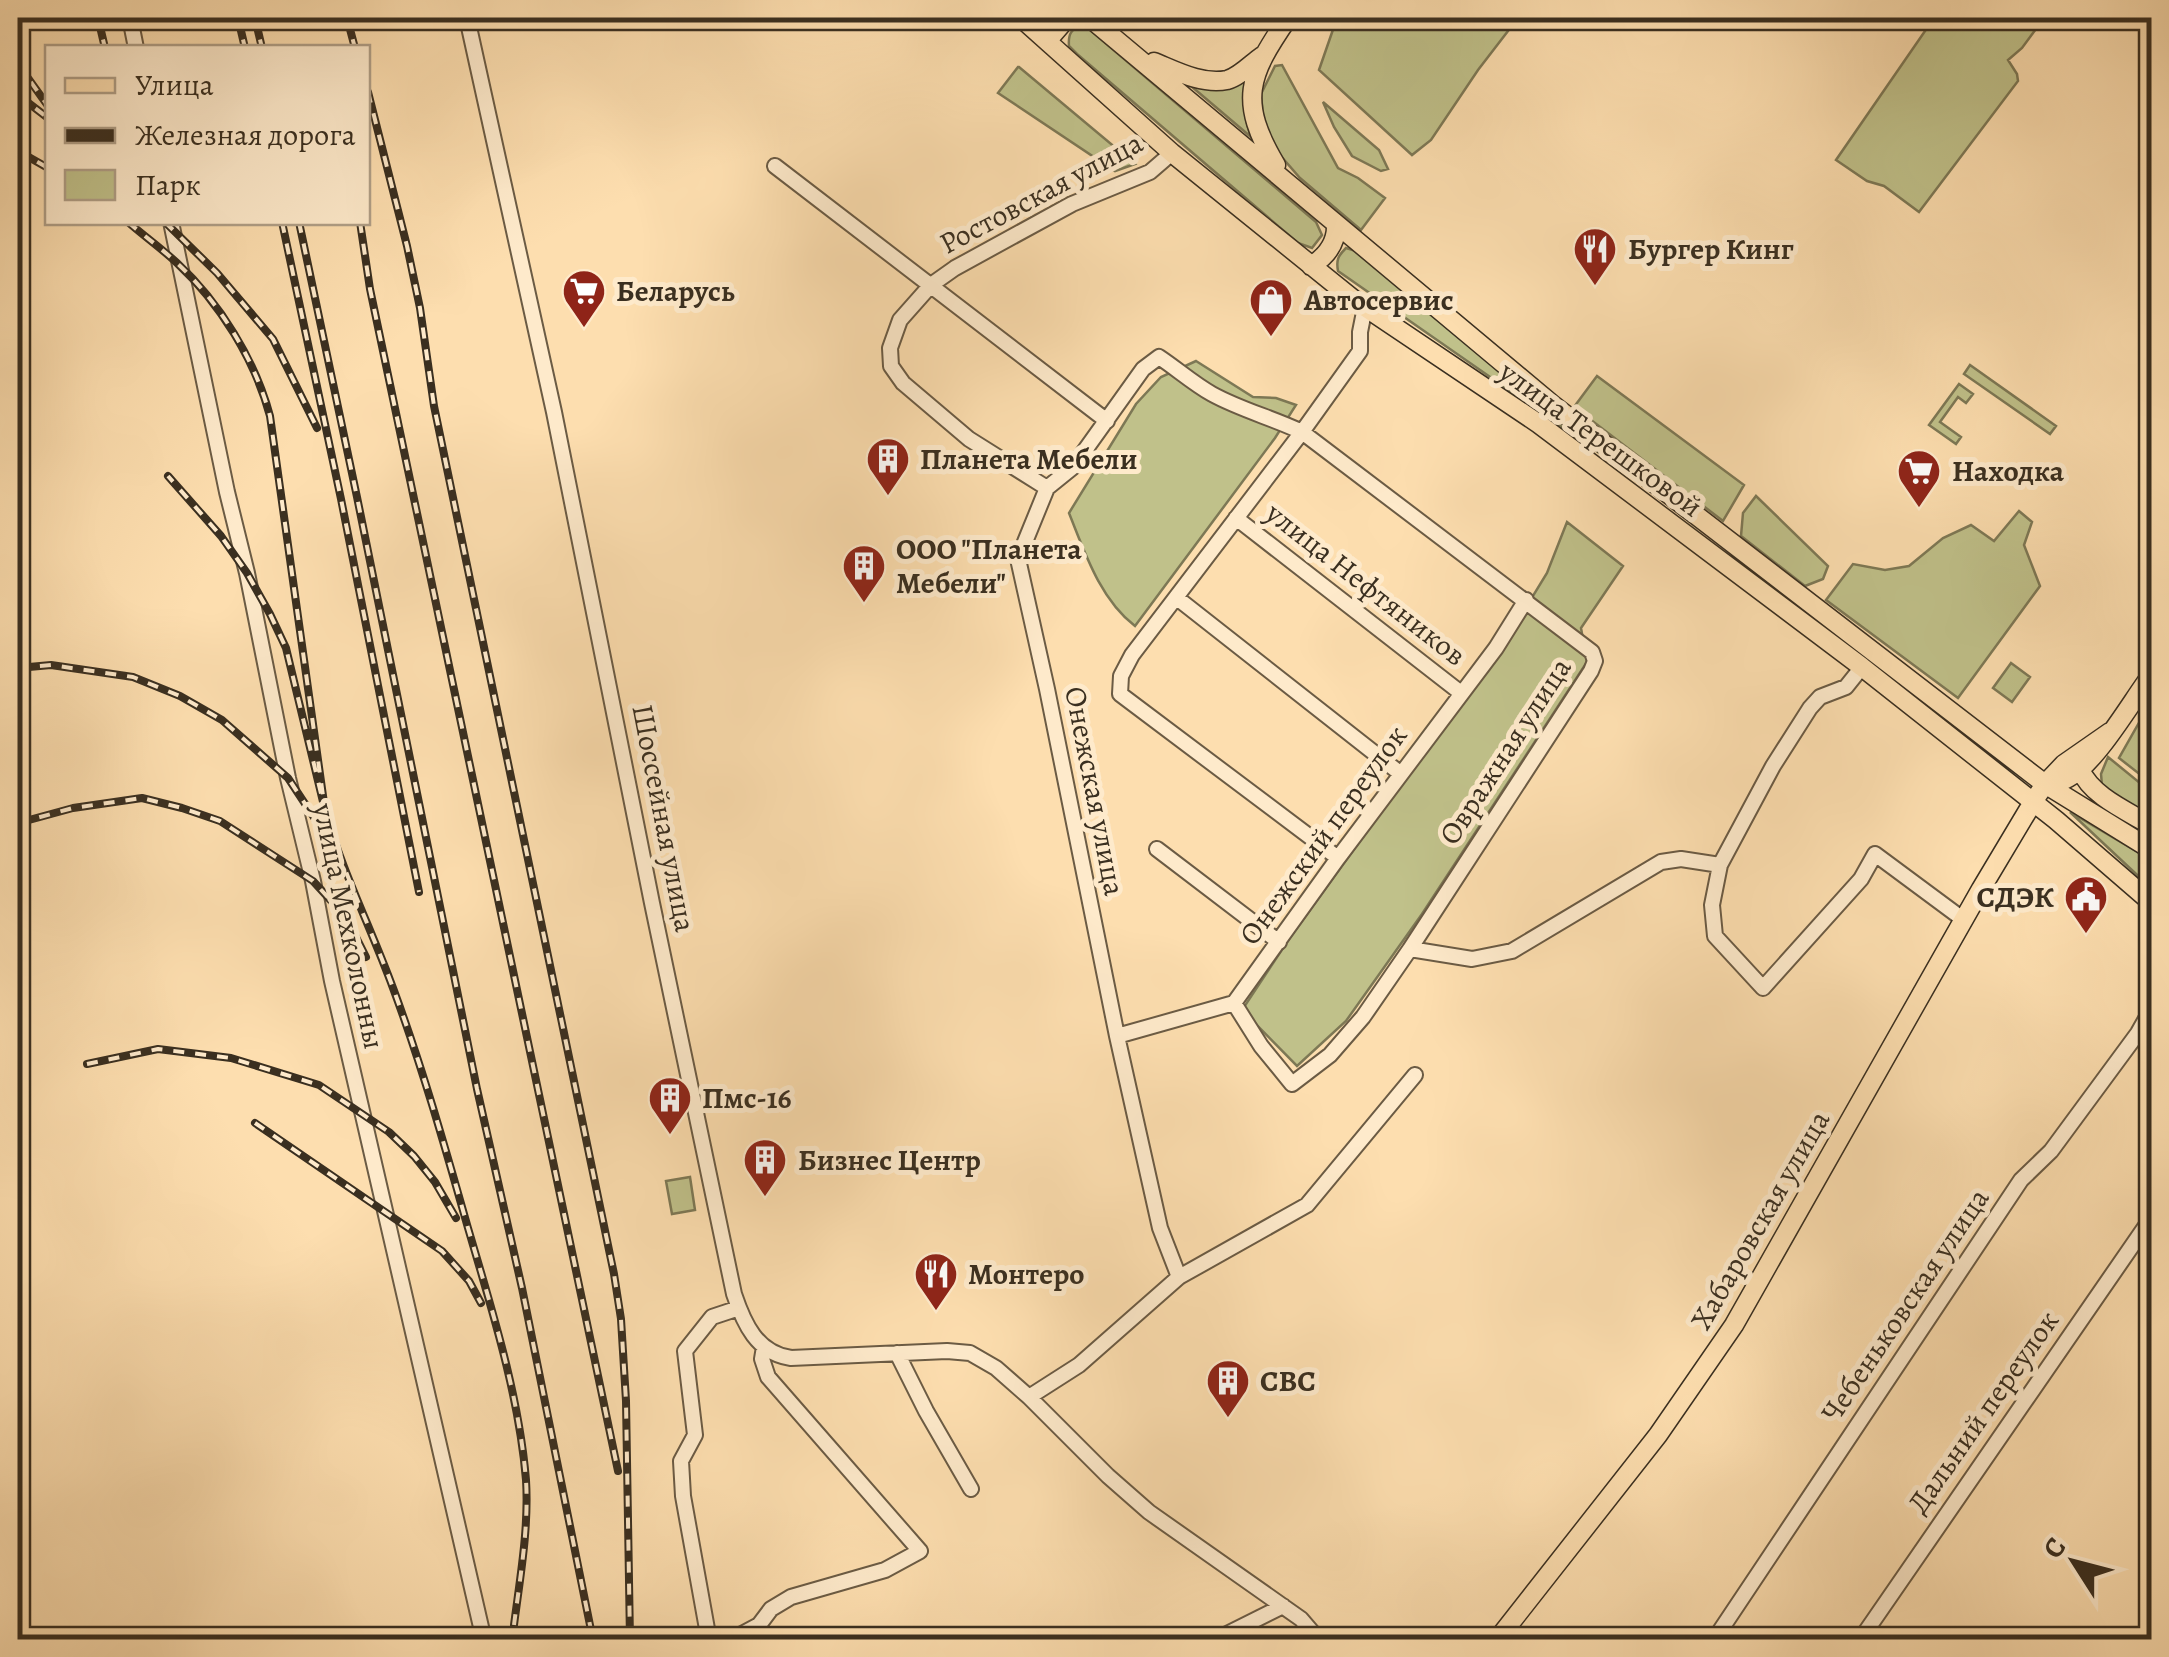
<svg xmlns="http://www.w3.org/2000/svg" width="2169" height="1657" font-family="Alegreya,serif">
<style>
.green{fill:#c0c18a;stroke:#7d7855;stroke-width:2.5}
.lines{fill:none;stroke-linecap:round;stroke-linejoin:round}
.minor-casing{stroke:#6b5b44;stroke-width:18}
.major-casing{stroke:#3a2f20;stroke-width:21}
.minor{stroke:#feeacb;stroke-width:14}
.major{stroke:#fddeaf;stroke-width:18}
.rail-casing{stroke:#3a2f20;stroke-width:8}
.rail{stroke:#feeacb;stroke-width:4;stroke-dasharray:11;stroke-linecap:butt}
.labels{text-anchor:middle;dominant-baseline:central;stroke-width:10;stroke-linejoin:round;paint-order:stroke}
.street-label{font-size:30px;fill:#3a2f20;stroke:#feeacb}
.poi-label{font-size:30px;font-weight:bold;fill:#3a2f20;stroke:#feeacb;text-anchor:start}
</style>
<rect width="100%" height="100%" fill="#fddeaf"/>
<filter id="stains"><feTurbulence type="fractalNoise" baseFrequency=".002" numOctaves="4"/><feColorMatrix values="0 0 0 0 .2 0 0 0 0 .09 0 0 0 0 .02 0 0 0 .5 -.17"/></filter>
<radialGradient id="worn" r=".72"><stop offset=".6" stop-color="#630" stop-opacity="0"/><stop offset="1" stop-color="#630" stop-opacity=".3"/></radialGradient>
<path class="green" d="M1337,18h181l-40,52 -47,70 -19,15 -93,-85z
M1934,18h110l-22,30 -14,12 9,14 1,7 -99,131 -35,-26 -17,-5 -31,-21z
M1083,24l233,198 6,13 -10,13 -14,-5 -221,-189 -8,-8c-1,-12 2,-17 14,-22z
M1282,65l56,103 20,10 27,20 -24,32 -61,-52 -20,-23 -16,-29 -3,-32 14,-28z
M1018,67h1l116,97 -20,7 -117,-78z
M1246,80c-3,21 -2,37 5,57l-60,-51 39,1z
M1323,102l56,48 9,19 -7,2 -29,-15 -18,-29z
M1346,248l10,3 246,204 -264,-184c-2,-11 0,-15 8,-23z
M1196,361l57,36 23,1 20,7 -21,33 -140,188c-35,-27 -50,-73 -66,-113l67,-109 25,-27z
M1970,365l86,61 -6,8 -86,-60z
M1597,376l147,109 -21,36 -149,-114z
M1959,384l14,10 -7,9 -8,-6 -18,25 21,15 -5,7 -27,-19z
M1756,496l72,70 -5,13 -18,7 -64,-50 2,-23z
M2019,511l13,11 -8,23 16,41 -82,112 -132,-98 27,-36 32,6 24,-4 34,-28 28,-13 23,16z
M1567,522l56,44 -42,62 6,34 -165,252 -76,107 -49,45 -55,-56 47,-71 220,-304 38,-62z
M2011,663l19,14 -18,25 -19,-14z
M2140,721l11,10v52l-32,-25z
M2108,757l43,35v27l-38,-22 -11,-12 -1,-11z
M2070,812l81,48v28z
M690,1177l5,33 -23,4 -6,-33z"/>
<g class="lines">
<g class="minor-casing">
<path id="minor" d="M130,18l6,30
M467,18l87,394 98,491 82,391c10,30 23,59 57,64l156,-7 23,2 26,15 33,29 79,79 41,36 152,107 18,21
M775,166l332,255
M171,222l56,270 20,81 41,205 25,103 19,100 152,659
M1047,488l-78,-49 -66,-56 -12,-17 -1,-18 10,-28 31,-35 24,-17 117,-64 78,-32 22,-19
M1236,518l225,175
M1177,598l224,176
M1157,849l122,93
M1338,858l-218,-164 1,-18 11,-21 170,-223 58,-81v-19l5,-25
M1720,865l53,-99 37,-58 10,-11 26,-10 16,-20
M1234,1003l27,43 31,38 38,-29 33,-38 47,-68 62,10 40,-8 149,-89 20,-3 39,6 -8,40 3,31 48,52 98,-109 14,-25 89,66
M1117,1036l117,-33 104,-145 158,-210 30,-48
M1179,1277l-19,-49 -43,-192 -70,-347 -29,-130 29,-71 26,-21 70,-98 16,-12c18,12 35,27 53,37 29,16 61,24 90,38l290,220 3,9 -4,10 -181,278
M897,1353l29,58 45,78
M1029,1397l50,-32 100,-88 128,-72 108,-130
M709,1640l-26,-144 -2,-35 14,-26 -10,-84 27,-34 27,-9
M731,1640l28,-15 12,-16 20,-12 94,-27 35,-19 -152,-174 -6,-18 2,-12
M1215,1640l68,-34
M1714,1640l307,-460 30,-29 87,-118 14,-25
M1860,1640l292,-423"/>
</g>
<g class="major-casing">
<path id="major" d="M1021,18l151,135 181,146 186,125 323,243 194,153 96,83
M1090,18l463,387 492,379 107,66
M1047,41l20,-23
M1154,62c22,9 48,23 73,18 12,-3 25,-17 35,-24
M1276,165c-38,-64 -28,-89 12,-147
M1311,266c16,-10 26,-23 25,-42
M2080,769c11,27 47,42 72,57
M2045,784c8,-2 16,-2 23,-6 29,-16 63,-76 84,-104
M1497,1640l161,-205 76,-110 247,-436 52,-87 12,-18 19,-20 46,-32"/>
</g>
<use href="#minor" class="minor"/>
<use href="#major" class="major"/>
<g class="rail-casing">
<path id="rail" d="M98,18l7,30
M238,18l7,30
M255,18l7,30
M347,18l8,30
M18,64l30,42
M368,92l39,154 13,62 14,98 180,868 7,45 5,82 4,239
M18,95l30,23
M18,151l30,17
M128,222c16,14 33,26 49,41 43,40 78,97 93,153l55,394 -39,-162 -16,-34 -23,-41 -26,-37 -53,-60
M165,222l52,51 56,66 44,89
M282,222l59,277 78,393
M299,222l58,275 120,592 45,199 71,352
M360,222l10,67 248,1182
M18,668l33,-3 82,12 47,19 42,24 66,58 35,53
M325,810c17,61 46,118 68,178 29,78 52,159 75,240 24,82 51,167 58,252 3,48 -6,98 -12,145
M18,823l55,-15 69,-10 40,10 38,13 93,60 22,24 19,28 12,24
M87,1064l71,-15 73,9 88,27 70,47 25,24 21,26 21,36
M255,1123l187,128 27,30 12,22"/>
</g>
<use href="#rail" class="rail"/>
</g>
<defs>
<g id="restaurant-pin" transform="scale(2.25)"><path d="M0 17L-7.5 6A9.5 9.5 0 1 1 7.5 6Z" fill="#8f2418" stroke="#feeacb"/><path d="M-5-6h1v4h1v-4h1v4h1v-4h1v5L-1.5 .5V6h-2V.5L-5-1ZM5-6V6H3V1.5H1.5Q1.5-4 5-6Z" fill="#fff"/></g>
<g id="supermarket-pin" transform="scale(2.25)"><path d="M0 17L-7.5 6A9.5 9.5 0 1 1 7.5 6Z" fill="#8f2418" stroke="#feeacb"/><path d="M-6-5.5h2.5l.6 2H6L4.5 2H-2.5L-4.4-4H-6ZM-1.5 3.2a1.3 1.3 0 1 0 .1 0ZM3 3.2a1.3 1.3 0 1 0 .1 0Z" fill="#fff"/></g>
<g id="shop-pin" transform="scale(2.25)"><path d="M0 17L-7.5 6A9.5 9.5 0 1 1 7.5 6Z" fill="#8f2418" stroke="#feeacb"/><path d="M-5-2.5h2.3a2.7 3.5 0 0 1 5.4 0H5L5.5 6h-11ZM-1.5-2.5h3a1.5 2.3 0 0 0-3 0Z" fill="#fff"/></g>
<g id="building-pin" transform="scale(2.25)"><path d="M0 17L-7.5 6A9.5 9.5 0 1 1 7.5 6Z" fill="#8f2418" stroke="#feeacb"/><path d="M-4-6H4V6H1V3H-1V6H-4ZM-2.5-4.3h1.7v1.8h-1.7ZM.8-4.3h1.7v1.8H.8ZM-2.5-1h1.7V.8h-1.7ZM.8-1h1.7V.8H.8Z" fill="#fff"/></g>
<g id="civic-pin" transform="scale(2.25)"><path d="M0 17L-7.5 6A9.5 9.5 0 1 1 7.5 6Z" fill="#8f2418" stroke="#feeacb"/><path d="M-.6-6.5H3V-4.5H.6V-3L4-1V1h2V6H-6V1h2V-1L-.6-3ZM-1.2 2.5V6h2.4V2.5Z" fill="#fff"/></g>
</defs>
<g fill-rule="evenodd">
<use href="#restaurant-pin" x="1595" y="249"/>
<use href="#supermarket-pin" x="584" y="291"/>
<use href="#shop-pin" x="1271" y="300"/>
<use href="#building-pin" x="888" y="459"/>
<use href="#supermarket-pin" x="1919" y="471"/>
<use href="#building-pin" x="864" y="566"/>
<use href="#civic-pin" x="2086" y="897"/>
<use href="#building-pin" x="670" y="1098"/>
<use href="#building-pin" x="765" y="1160"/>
<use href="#restaurant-pin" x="936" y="1274"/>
<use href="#building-pin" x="1228" y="1381"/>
</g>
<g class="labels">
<g class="street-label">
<text transform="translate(1041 193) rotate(-28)">Ростовская улица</text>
<text transform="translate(1601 439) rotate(36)">улица Терешковой</text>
<text transform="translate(1366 584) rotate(38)">улица Нефтяников</text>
<text transform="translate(1505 751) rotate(-57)">Овражная улица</text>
<text transform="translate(1095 791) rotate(79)">Онежская улица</text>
<text transform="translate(664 818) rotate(79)">Шоссейная улица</text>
<text transform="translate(1323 835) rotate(-54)">Онежский переулок</text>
<text transform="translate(349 926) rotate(78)">улица Мехколонны</text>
<text transform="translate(1760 1220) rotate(-60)">Хабаровская улица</text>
<text transform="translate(1905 1305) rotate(-56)">Чебеньковская улица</text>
<text transform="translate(1983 1412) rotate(-55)">Дальний переулок</text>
</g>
<g class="poi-label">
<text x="1628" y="249">Бургер Кинг</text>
<text x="616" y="291">Беларусь</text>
<text x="1304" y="300">Автосервис</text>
<text x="920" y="459">Планета Мебели</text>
<text x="1952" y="471">Находка</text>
<text x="896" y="549">ООО "Планета<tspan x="896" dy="34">Мебели"</tspan></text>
<text x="2054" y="897" text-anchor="end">СДЭК</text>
<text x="702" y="1098">Пмс-16</text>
<text x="798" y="1160">Бизнес Центр</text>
<text x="968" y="1274">Монтеро</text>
<text x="1260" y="1381">СВС</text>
</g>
</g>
<rect width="2169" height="1657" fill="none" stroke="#fddeaf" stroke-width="60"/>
<rect x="20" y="20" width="2129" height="1617" fill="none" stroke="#3a2f20" stroke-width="5"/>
<rect x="30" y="30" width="2109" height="1597" fill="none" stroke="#3a2f20" stroke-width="2.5"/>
<rect x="45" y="45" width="325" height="180" fill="#feeacb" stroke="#b09f87" stroke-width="2.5"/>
<rect x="65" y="78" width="50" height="15" fill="#fddeaf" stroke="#b09f87" stroke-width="2.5"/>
<text x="135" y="95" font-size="30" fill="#3a2f20">Улица</text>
<rect x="65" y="128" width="50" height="15" fill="#3a2f20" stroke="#b09f87" stroke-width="2.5"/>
<text x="135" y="145" font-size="30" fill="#3a2f20">Железная дорога</text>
<rect x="65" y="170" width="50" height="30" fill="#c0c18a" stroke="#b09f87" stroke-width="2.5"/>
<text x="135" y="195" font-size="30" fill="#3a2f20">Парк</text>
<g transform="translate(2074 1562) rotate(306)" stroke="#feeacb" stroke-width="8" paint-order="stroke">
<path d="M0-8L18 38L0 25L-18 38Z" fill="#3a2f20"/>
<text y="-15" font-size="28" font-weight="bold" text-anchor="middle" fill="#3a2f20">С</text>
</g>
<rect width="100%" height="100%" filter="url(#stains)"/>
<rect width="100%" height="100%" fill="url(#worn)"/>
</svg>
